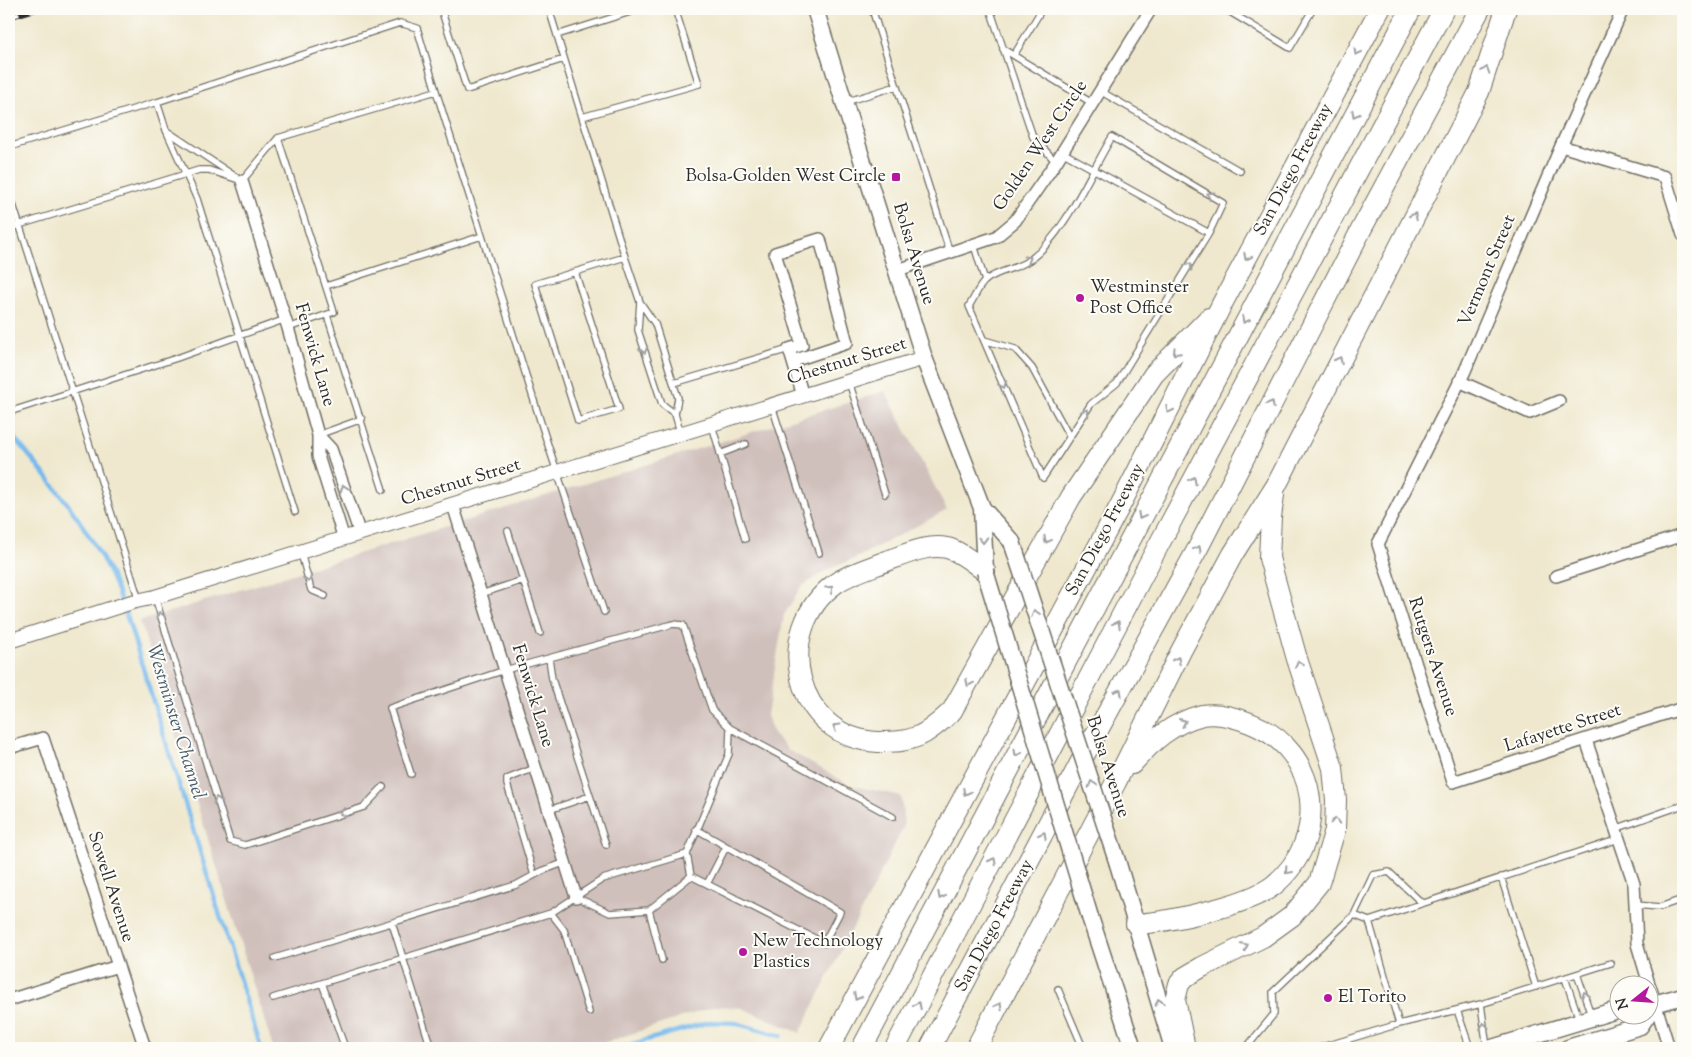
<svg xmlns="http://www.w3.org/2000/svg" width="1692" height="1057" font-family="'Sorts Mill Goudy',serif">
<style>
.industrial{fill:#d0c0bc}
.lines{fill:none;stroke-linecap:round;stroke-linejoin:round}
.stream{stroke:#77baed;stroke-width:4.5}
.service-casing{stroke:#706d64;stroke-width:8}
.minor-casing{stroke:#706d64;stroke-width:14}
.tertiary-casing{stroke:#706d64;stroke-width:16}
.secondary-casing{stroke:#706d64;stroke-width:19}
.motorway-casing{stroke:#706d64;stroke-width:22}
.service{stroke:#fff;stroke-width:5.5}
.minor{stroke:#fff;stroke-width:11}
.tertiary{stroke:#fff;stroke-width:14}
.secondary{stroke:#fff;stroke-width:16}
.motorway{stroke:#fff;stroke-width:20}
.rail-casing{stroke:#2b2b2b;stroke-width:5.5}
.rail{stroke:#fdfcf7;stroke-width:4;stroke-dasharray:11;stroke-linecap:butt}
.secondary-bridge-casing{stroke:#706d64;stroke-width:19;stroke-linecap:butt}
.secondary-bridge{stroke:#fff;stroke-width:16}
.oneway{stroke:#a0a0a0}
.poi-dot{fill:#b5179e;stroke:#fdfcf7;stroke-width:2}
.labels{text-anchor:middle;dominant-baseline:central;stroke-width:4;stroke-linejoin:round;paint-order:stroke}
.street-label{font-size:18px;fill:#2b2b2b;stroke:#fdfcf7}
.poi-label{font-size:18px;fill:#2b2b2b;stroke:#fdfcf7;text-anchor:start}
.water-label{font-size:19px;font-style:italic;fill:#465d6f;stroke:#fdfcf7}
</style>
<rect width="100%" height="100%" fill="#fdfcf7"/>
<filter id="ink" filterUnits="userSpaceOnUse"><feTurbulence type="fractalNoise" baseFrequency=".02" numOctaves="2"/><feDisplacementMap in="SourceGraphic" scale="10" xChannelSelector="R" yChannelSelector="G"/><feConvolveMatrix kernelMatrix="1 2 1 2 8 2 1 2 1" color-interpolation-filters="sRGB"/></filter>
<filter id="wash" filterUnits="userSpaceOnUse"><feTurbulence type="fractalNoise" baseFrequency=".0096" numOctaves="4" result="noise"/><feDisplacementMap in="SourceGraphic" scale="20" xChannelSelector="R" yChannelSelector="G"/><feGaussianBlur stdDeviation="1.12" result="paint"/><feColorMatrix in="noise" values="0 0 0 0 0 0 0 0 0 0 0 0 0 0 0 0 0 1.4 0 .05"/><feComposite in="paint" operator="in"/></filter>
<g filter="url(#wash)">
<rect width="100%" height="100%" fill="#efe8ce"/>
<path class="industrial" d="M885,391l62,119 -95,50 -23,9 -28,18 -17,28 -17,100 6,19 15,16 62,35 51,11 3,30 -104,207 -58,-25 -26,-2 -128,42h-315l-133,-427z"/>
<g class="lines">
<path class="stream" d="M9,432c38,44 77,90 102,144 7,15 12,31 18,47l132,425
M619,1048l90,-26 26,1 46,13"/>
</g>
</g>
<g filter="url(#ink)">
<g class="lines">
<g class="service-casing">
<path id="service" d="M441,9l26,81 97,-31
M549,9l76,248 15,45 15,22 23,74 -3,16 5,18
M872,9l78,244
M990,9l43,128 23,25
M1225,9l65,39 23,-39
M557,35l83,-26
M1003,49l89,54
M1014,55l28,-46
M1100,91l140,80
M157,102l243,-79 17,5 19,63
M845,102l52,-16
M582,117l117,-33 -24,-75
M167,131l69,46
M9,147l148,-45 9,28 31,69 98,313
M1062,152l147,81 -92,150 -26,21 -48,74 -74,-172c5,-7 10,-21 17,-26 13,-10 32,-11 45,-21 34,-25 59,-86 81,-122l111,66 -14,30
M242,181l36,-43
M9,192l130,408
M9,228l190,-58h10l33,11
M482,236l65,206 57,170
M974,245l11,36
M575,272l44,137 -41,12 -43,-137 90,-27
M640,302l-2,28 24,74 13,10
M327,315l56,175
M288,328l46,-16 -56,-174 158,-47 46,145 -156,50
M984,340l31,9 17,19 37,68
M849,382l36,112
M674,383l115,-34
M772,406l47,147
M9,412l168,-54 109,-39
M712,425l33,114
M318,435l44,-16
M720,454l26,-10
M301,553l10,37 14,6
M523,580l17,53
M481,594l42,-14 -15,-49
M155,597l75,244 15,4 119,-38 19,-20
M730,728l163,89
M411,774l-21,-66 115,-38 44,-12
M549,810l41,-14
M696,829l21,12 123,71 -16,31 -117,-59 19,-37
M1615,829l68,-24
M534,875l-27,-91v-5l28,-11
M691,876l16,8
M1501,877l35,110
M576,897l34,16 39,-3 42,-34 -4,-22
M1635,905l25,2 23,-8
M649,910l13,50
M551,913l13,17 25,82
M1354,915l15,6 30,103
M1369,921l250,-82
M392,923l39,125
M275,958l241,-73 26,-14 24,-9
M1577,974l14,41
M1565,978l14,41
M322,983l23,65
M1058,989l25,59
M273,998l278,-85 52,-34 84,-25 42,-100 1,-26 -18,-18 -29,-85 -10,-1 -124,34 3,21 54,166
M1481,1004l6,44
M1457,1010l13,38
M1246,1048l28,-34 -1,-22 81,-77 19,-40 16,-3 33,31
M1319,1048l80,-24 82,-20 130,-41"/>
</g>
<g class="minor-casing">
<path id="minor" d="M1623,9l-62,137 -97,227 -86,171 75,238 230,-74
M1561,146l104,31 18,58
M242,181l46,147 30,107 13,14 29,85
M898,270l98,-33 19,-16 41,-59 95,-153
M793,361l54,-18 -27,-104 -45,14 27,92 -13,4 14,47
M1459,381l71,32 29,-12
M318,435v21l26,83
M453,505l123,392
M1556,576l127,-41
M1586,740l48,144 3,60 12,40
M9,748l34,-10 102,310
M1650,986l19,62
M9,1000l109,-34"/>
</g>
<g class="tertiary-casing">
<path id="tertiary" d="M9,641l123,-39 23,-5 769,-239"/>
</g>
<g class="secondary-casing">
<path id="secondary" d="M815,9l109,349 58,150 3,63
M982,508l30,34
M1118,864l55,184
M1090,917l43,131
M1650,1005l33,-9
M1492,1048l128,-39
M1568,1048l72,-22 8,-12"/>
</g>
<g class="motorway-casing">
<path id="motorway" d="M985,571c-10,-7 -20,-16 -32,-21 -21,-9 -49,5 -69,12 -15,6 -35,12 -48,21 -66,48 -41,155 42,159 15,0 27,0 41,-6 13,-6 23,-16 33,-25l119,-214 83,-123 55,-56
M1132,764c20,-23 40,-41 70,-49 16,-3 33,2 48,8 70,27 81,115 24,162 -25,20 -105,37 -138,39
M829,1048l293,-546 100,-198 158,-295
M862,1048l549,-1039
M895,1048l261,-498 288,-541
M930,1048l157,-298 111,-202 164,-320 118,-219
M976,1048l140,-266 65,-131 52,-97 43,-68 203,-394 27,-83
M1185,1048l-10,-48 4,-16 6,-7 17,-10 61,-30 29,-21 27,-33 16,-53 1,-30 -3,-32 -36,-109 -28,-101 2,-41 3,-22"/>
</g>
<use href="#service" class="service"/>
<use href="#minor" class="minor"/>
<use href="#tertiary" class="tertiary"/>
<use href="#secondary" class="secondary"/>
<use href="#motorway" class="motorway"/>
<g class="rail-casing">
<path id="rail" d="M9,17l27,-8"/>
</g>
<use href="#rail" class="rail"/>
<g class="secondary-bridge-casing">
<path id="secondary-bridge" d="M1012,542l106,322
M985,571l105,346"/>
</g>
<use href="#secondary-bridge" class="secondary-bridge"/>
</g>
<defs><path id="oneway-chevron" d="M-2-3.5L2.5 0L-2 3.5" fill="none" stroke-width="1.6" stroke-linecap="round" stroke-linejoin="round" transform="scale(1.25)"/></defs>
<g class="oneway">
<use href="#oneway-chevron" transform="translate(1357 52) rotate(118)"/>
<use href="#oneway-chevron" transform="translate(1486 70) rotate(-72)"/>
<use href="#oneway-chevron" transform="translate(1355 114) rotate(118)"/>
<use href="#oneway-chevron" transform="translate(1210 195) rotate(-149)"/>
<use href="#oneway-chevron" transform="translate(1414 216) rotate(-63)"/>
<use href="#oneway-chevron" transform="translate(1247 257) rotate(118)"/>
<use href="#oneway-chevron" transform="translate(1028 259) rotate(-32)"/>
<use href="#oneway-chevron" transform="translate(1189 266) rotate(-59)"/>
<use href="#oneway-chevron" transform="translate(1245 320) rotate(118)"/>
<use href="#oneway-chevron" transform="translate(644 350) rotate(72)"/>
<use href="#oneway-chevron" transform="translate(1176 352) rotate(134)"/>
<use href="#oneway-chevron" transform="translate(1339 360) rotate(-63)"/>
<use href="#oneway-chevron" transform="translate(1003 385) rotate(67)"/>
<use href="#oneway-chevron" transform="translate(1271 404) rotate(-62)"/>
<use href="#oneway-chevron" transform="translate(1169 410) rotate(117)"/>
<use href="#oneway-chevron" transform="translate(1086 412) rotate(-56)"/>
<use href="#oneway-chevron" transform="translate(1193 480) rotate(-62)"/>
<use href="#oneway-chevron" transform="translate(344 488) rotate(-109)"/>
<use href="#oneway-chevron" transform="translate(1141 516) rotate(119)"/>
<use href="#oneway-chevron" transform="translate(983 540) rotate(88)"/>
<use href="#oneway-chevron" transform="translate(1047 540) rotate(119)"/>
<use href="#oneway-chevron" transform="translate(1198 549) rotate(-62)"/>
<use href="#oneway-chevron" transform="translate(308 579) rotate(74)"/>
<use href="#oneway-chevron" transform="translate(830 589) rotate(-43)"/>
<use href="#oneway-chevron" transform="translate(1035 613) rotate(-108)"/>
<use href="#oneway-chevron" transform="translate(160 615) rotate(-106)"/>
<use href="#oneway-chevron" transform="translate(1117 624) rotate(-62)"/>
<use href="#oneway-chevron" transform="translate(1177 660) rotate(-63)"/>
<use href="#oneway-chevron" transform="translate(1299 664) rotate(-107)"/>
<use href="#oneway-chevron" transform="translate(969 683) rotate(116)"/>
<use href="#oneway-chevron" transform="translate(1119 692) rotate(-61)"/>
<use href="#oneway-chevron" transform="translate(1183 722) rotate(-24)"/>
<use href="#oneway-chevron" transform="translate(836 727) rotate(-148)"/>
<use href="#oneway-chevron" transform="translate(1017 753) rotate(118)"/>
<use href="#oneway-chevron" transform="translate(1092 784) rotate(-108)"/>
<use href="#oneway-chevron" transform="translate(966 792) rotate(118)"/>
<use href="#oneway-chevron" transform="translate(217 800) rotate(-107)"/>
<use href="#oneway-chevron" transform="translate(343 813) rotate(162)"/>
<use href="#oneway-chevron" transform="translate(1335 821) rotate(-88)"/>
<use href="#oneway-chevron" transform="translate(1043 835) rotate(-62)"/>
<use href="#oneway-chevron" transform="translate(993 861) rotate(-63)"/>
<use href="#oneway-chevron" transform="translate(1288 871) rotate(131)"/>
<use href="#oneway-chevron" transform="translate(941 896) rotate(118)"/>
<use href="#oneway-chevron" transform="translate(1245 946) rotate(-26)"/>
<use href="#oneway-chevron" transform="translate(1585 995) rotate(-108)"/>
<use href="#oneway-chevron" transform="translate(857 997) rotate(118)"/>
<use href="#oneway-chevron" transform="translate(1159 1002) rotate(-107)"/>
<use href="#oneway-chevron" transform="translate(918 1005) rotate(-63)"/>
<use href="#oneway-chevron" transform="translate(999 1006) rotate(-62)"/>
<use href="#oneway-chevron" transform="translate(1484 1026) rotate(-98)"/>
</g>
</g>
<g class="poi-dot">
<rect x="891" y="172" width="10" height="10" rx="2.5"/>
<circle cx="1080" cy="298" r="5"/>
<circle cx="743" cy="952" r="5"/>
<circle cx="1328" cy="998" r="5"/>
</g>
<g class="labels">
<g class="street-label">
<text transform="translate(1041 146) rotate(-56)">Golden West Circle</text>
<text transform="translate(1294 170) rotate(-62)">San Diego Freeway</text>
<text transform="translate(913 254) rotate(73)">Bolsa Avenue</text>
<text transform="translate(1488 271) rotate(-67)">Vermont Street</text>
<text transform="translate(314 355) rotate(74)">Fenwick Lane</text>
<text transform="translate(847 362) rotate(-17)">Chestnut Street</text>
<text transform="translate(461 483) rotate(-17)">Chestnut Street</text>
<text transform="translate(1106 530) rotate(-62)">San Diego Freeway</text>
<text transform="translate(1432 657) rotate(72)">Rutgers Avenue</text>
<text transform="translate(532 696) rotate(73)">Fenwick Lane</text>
<text transform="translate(1563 729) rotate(-18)">Lafayette Street</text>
<text transform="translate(1107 767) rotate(72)">Bolsa Avenue</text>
<text transform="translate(110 887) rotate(72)">Sowell Avenue</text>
<text transform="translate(995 926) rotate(-62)">San Diego Freeway</text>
</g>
<g class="poi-label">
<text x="886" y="177" text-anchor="end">Bolsa-Golden West Circle</text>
<text x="1090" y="288">Westminster<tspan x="1090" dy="21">Post Office</tspan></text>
<text x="753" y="942">New Technology<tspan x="753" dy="21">Plastics</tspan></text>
<text x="1338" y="998">El Torito</text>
</g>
<g class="water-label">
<text transform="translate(175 722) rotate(73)">Westminster Channel</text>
</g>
</g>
<rect width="1692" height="1057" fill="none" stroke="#fdfcf7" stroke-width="30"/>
<g transform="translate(1634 1000) rotate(253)"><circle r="24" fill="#fdfcf7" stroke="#a9a8a5"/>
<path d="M0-4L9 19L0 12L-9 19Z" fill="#b5179e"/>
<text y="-8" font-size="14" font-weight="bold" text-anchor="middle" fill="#2b2b2b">N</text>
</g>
</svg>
